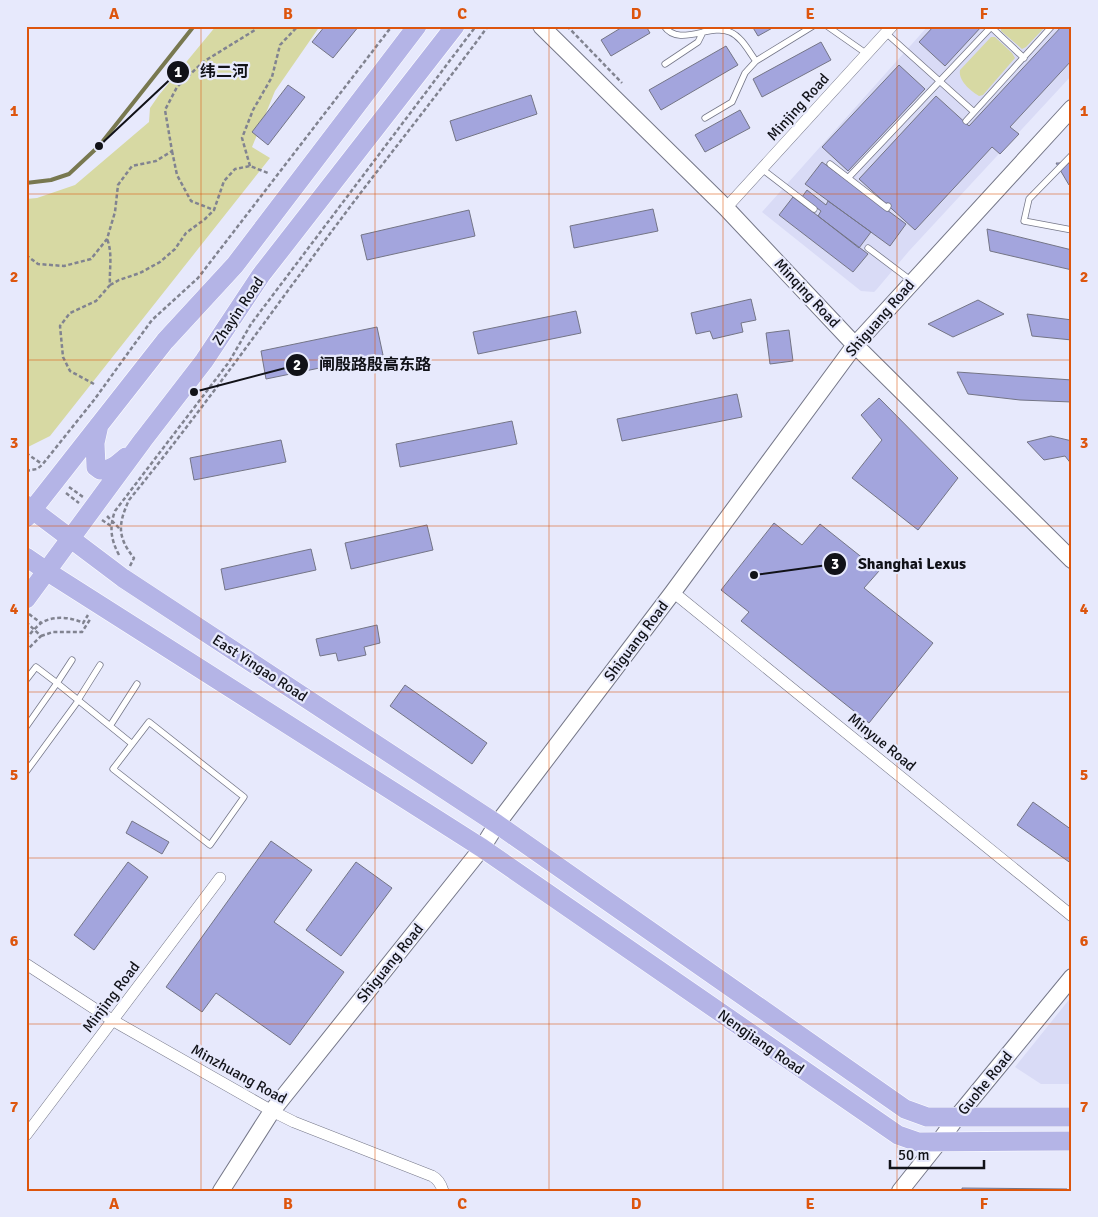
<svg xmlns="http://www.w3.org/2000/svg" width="1098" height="1217" font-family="Signika,'Noto Sans SC',sans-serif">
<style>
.built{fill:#d9dbf6}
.green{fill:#d7d9a3}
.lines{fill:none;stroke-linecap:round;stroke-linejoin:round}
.stream{stroke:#787850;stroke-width:4}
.building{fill:#a3a5dd;stroke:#747586}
.lane-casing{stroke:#757788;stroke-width:7}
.street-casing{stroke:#757788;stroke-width:12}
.secondary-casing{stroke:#757788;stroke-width:18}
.primary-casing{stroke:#fff;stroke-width:20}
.path{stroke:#818390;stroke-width:2.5;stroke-dasharray:4 2.5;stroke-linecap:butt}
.lane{stroke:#fff;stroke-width:5.5}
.street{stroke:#fff;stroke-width:11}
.secondary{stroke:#fff;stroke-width:16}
.primary{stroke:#b4b4e6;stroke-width:19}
.grid{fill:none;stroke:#dd550d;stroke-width:1;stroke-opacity:0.55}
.labels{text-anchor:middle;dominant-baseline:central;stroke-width:4.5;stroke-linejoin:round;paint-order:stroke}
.street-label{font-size:15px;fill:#111218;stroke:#e7e9fc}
.leader{fill:none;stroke:#111218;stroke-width:2}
.callout-dot{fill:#111218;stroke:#e7e9fc;stroke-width:2}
.mark-label{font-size:15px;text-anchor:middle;font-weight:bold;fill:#fff}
.callout-label{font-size:16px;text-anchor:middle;font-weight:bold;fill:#111218;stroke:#e7e9fc;stroke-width:4.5;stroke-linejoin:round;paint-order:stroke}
.neatline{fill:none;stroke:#dd550d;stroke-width:2}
.grid-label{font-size:16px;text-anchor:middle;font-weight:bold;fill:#dd550d}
</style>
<rect width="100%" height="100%" fill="#e7e9fc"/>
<path class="built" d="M928,26h144v49l-163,176 -32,38 -3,3 -13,-1 -99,-79z
M1072,996v88h-31l-26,-17z"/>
<path class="green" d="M216,26h104l-45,65 -23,56 18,11 -220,278 -24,12v-249l11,-1 38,-13 74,-63 1,-14 9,-13z
M1001,26h45l-20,21 -4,2 -21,-18z
M991,37h4l17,16 3,5 -32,37 -4,1c-8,-5 -21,-15 -19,-26z"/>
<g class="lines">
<path class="stream" d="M26,183l25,-3 18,-6 30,-28 95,-120"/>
</g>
<path class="building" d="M325,26h34l-26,32 -21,-16z
M624,26h22l4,7 -39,23 -10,-16z
M752,26h24l-18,10z
M934,26h48l-37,40 -26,-24z
M1062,26l10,1v33l-62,67 9,7 -19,20 -8,-7 -77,83 -56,-51 77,-83 33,30z
M821,42l10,18 -69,37 -9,-18z
M726,46l12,19 -77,45 -12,-20z
M899,65l26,24 -77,82 -26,-24z
M288,85l17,12 -37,48 -16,-13z
M531,95l6,19 -81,27 -6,-20z
M740,110l10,18 -45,24 -10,-17z
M822,162l84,62 -16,22 -85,-62z
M1056,163h16v22h-3z
M807,190l19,15 2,-4 43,31 -12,16 -41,-32 3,-5 -19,-14z
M793,197l75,57 -15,18 -74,-57z
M653,209l5,22 -84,17 -4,-22z
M469,210l6,26 -108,24 -6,-25z
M987,229l85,21v20l-82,-19z
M751,299l5,21 -15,3 2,9 -30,7 -3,-8 -14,3 -5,-21z
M978,300l26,14 -51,23 -25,-13z
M576,311l5,22 -103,21 -5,-22z
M1027,314l45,6v20l-40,-4z
M377,327l6,28 -117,24 -5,-28z
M789,330l4,31 -23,3 -4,-31z
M957,372l115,8v22l-52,-2 -52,-6z
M737,394l5,23 -120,24 -5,-22z
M879,398l79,80 -40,52 -66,-52 30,-38 -21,-25z
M512,421l5,23 -117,23 -4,-23z
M1051,436l21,5v24l-7,-9 -21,4 -17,-18z
M281,440l5,22 -92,18 -4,-22z
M774,523l28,22 18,-21 59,47 -15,17 69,55 -64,80 -128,-102 8,-9 -28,-22z
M427,525l6,25 -82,19 -6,-26z
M311,549l5,21 -91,20 -4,-21z
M377,625l3,18 -16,4 2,8 -28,6 -2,-8 -16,3 -4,-17z
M405,685l82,58 -15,21 -82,-58z
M1033,802l39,28v34l-55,-39z
M132,821l37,21 -7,12 -36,-21z
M271,841l41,29 -38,52 70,50 -54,73 -74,-52 -14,19 -36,-25z
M128,862l20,15 -54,73 -20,-15z
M356,862l36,26 -51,68 -35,-26z
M962,1188l105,1v2h-105z"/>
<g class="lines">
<g class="lane-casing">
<path id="lane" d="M664,26c15,22 46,-3 66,6 12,5 19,20 26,29
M827,26l40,28
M991,27l33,31
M886,33l88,79
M665,64l33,-22 5,-10
M705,118l27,-16 13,-29 11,-12 57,-35
M966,121l86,-95
M1072,155l-43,44 -5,22 48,9
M830,164l57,44 1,-2
M762,169l52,40
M848,178l144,-152
M868,248l45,34
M26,680l10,-13 21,16 15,-23
M78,700l22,-35
M149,722l95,75 -34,48 -97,-76z
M110,726l27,-42
M26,727l31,-44 74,60
M26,772l52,-71"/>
</g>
<g class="street-casing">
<path id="street" d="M726,208l166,-182
M673,592l399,324
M26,964l86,56 160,91 22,11 138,54c6,3 9,8 11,15
M26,1135l194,-257"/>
</g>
<g class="secondary-casing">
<path id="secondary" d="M541,26l185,182 129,137 217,215
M221,1191l51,-80 210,-263 15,-24 176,-232 182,-247 217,-237
M900,1191l39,-49 18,-25 115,-140"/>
</g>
<g class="primary-casing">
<path id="primary" d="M99,425l-4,18 1,24 4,3c10,1 18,-6 26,-13
M26,505l97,73 374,246 408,285 22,8h145
M26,518l139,-177 70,-76 182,-239
M26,557l22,15 434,276 416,287 20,7 154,-1
M26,599l117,-159 61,-79 57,-86 194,-249"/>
</g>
<path class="path" d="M567,26l55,57
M172,151l5,24 14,26 23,9
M250,166l-8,-28 11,-28 19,-33 8,-32 18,-19
M26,255l12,9 26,2 27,-7 16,-20 8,-27 3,-27 14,-19 24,-5 16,-10 -7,-41 12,-23 26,-25 52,-32 2,-4
M110,285l9,-5 21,-7 20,-11 15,-13 11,-16 19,-14 9,-9 10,-29 11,-12 15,-3 18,7
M94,384l-24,-13 -7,-14 -3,-31 10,-13 26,-12 14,-16c-1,-15 3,-32 -3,-46
M26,453l16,11
M26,471l11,-2 5,-4 52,-65 58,-80 46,-42 194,-252
M69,487l14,10
M66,493l13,10
M107,516l13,13
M102,520l9,6
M119,555c-8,-15 -10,-28 -4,-44l114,-149 22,-38 225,-298
M130,566l4,-8c-17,-21 -16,-34 -5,-58 71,-87 136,-179 203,-269 51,-69 105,-135 156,-205
M29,614l12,9
M26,622l15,14 -15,15
M41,636l12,-4h29l9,-14
M26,639c4,-5 9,-11 14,-15 11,-9 32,-7 43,-1l5,-8"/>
<use href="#lane" class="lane"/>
<use href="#street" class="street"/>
<use href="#secondary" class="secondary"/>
<use href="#primary" class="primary"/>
</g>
<path class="grid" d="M201,26v1165M375,26v1165M549,26v1165M723,26v1165M897,26v1165M26,194h1046M26,360h1046M26,526h1046M26,692h1046M26,858h1046M26,1024h1046"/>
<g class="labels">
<g class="street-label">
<text transform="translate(798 107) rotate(-48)">Minjing Road</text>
<text transform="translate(807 293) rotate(47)">Minqing Road</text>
<text transform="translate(238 311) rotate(-56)">Zhayin Road</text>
<text transform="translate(880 318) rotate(-49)">Shiguang Road</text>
<text transform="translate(636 641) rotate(-53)">Shiguang Road</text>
<text transform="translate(260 668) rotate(33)">East Yingao Road</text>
<text transform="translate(882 742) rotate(39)">Minyue Road</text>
<text transform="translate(390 963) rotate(-51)">Shiguang Road</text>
<text transform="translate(111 997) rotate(-53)">Minjing Road</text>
<text transform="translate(761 1042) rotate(35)">Nengjiang Road</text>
<text transform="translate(239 1074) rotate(29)">Minzhuang Road</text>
<text transform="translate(985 1083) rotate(-51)">Guohe Road</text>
</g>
</g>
<path class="leader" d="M99 146L178 72M194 392L297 365M754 575L835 564"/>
<g class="callout-dot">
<circle cx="99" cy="146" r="5"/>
<circle cx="194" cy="392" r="5"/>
<circle cx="754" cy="575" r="5"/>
<circle cx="178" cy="72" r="12"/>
<circle cx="297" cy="365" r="12"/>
<circle cx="835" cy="564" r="12"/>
</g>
<g class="mark-label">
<text x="178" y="77">1</text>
<text x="297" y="370">2</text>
<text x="835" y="569">3</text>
</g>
<g class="callout-label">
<text x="224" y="77">纬二河</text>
<text x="375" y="370">闸殷路殷高东路</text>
<text x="912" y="569">Shanghai Lexus</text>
</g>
<rect width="1098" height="1217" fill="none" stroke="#e7e9fc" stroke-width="55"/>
<path d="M890 1160v8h94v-8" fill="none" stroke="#111218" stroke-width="2.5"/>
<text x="898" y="1160" font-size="15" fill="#111218" stroke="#e7e9fc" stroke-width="4" paint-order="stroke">50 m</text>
<rect x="28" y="28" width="1042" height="1162" class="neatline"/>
<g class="grid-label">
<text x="114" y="19">A</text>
<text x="288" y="19">B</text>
<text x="462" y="19">C</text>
<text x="636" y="19">D</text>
<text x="810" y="19">E</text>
<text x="984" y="19">F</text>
<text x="14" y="116">1</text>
<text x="1084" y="116">1</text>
<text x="14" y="282">2</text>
<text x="1084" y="282">2</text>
<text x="14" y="448">3</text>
<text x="1084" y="448">3</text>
<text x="14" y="614">4</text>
<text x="1084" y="614">4</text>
<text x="14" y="780">5</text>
<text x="1084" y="780">5</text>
<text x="14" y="946">6</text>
<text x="1084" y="946">6</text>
<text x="14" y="1112">7</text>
<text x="1084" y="1112">7</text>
<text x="114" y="1209">A</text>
<text x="288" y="1209">B</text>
<text x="462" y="1209">C</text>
<text x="636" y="1209">D</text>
<text x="810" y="1209">E</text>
<text x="984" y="1209">F</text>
</g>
</svg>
